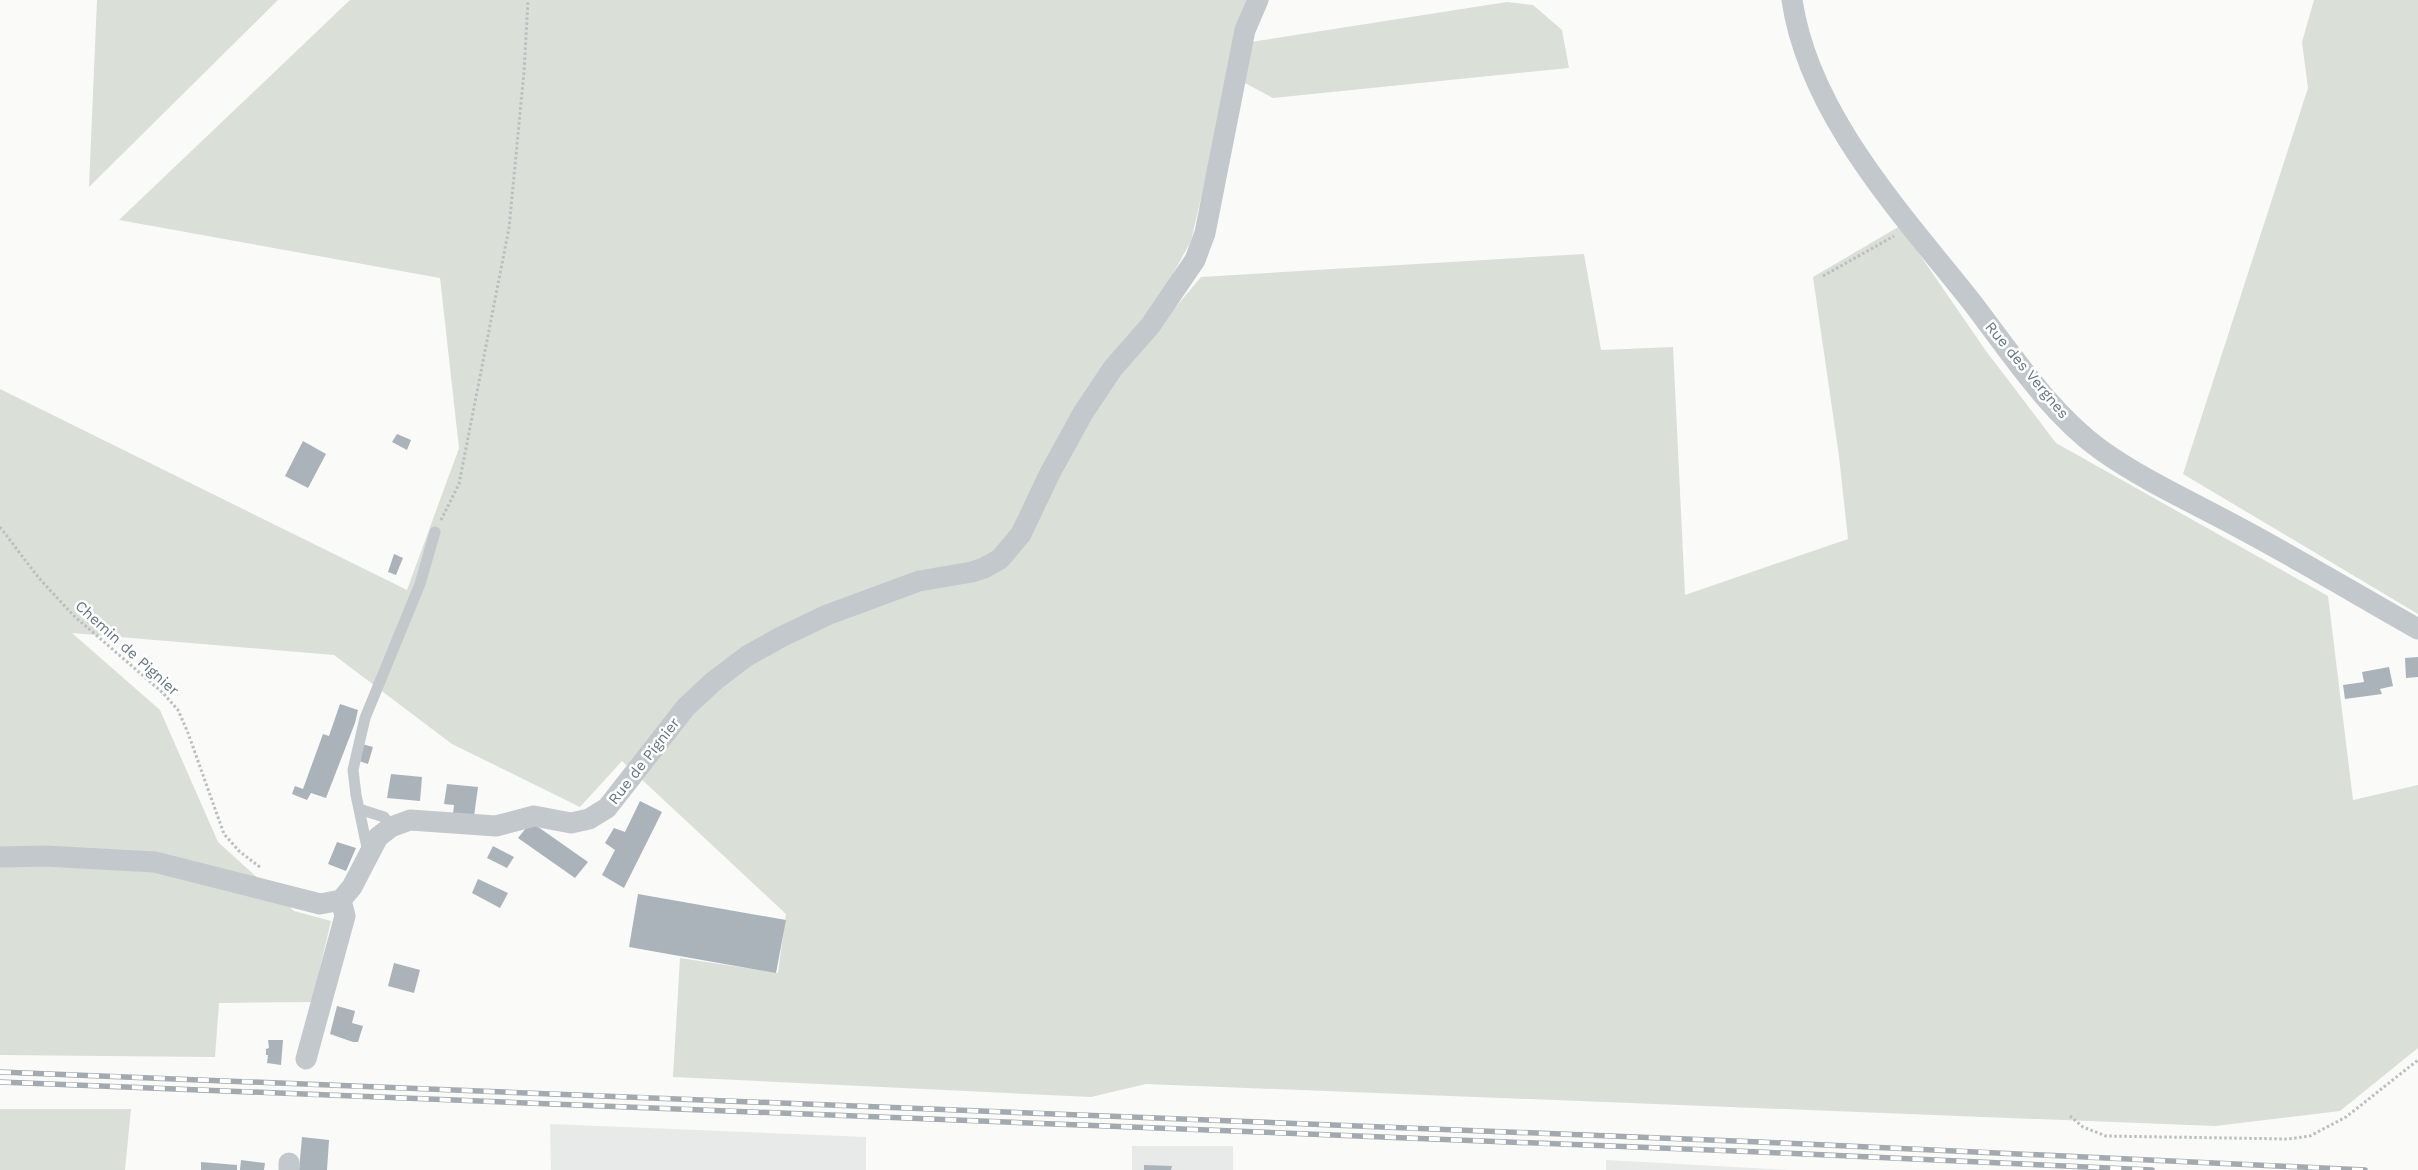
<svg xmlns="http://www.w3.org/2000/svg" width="2418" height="1170" font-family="'Work Sans',sans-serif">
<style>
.built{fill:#e8e9e9}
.green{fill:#dadfd7}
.building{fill:#aab3b9}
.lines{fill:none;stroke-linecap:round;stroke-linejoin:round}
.path{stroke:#bbbfc2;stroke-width:3;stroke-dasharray:2.5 2.5;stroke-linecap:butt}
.lane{stroke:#c3c8cc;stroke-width:11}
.street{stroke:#c3c8cc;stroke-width:21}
.rail-casing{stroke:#a2aab0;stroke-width:5.5}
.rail{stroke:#fff;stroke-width:4;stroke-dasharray:11;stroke-linecap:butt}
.labels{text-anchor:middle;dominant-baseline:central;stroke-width:5;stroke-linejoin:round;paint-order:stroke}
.street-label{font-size:15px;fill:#657683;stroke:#fff}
</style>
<rect width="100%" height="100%" fill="#fafaf8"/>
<path class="built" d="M550,1124l316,13v33h-315z
M1132,1146h101v24h-101z
M1606,1160l183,10h-183z"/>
<path class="green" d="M97,0h181l-189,187z
M350,0h897l-56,241 -76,138 86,-102 383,-23 17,96 72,-3 12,248 163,-56 -9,-83 -26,-179 87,-51 86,125 70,92 272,153 25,204 65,-15v263l-78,63 -125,15 -1069,-42 -55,13 -418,-20 7,-119 98,15 8,-59 -164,-153 -42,46 -128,-63 -118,-89 -262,-22 88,77 58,132 76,69 37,10 -19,81 -93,1 -4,54 -215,-2v-666l407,201 52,-142 -19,-170 -321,-58z
M2314,0h104v614l-235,-140 125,-386 -6,-46z
M1507,2l26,3 29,25 7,38 -296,30 -28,-15 6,-41z
M0,1109h131l-6,61h-125z"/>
<path class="building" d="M397,434l14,6 -4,10 -15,-8z
M303,441l23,13 -18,34 -23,-12z
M394,554l9,4 -7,17 -8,-3z
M2418,657v20l-12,1 -1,-20z
M2389,667l4,19 -13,3 2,5 -37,5 -2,-14 21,-3 -2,-10z
M340,704l18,6 -3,13 -29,75 -15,-5 -4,7 -15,-6 3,-8 8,3 20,-55 6,2z
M362,744l11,3 -5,17 -9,-3z
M391,774l31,3 -2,24 -33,-3z
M447,784l31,3 -4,29 -21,-2 1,-9 -10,-1z
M640,801l22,11 -38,76 -22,-13 13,-25 -10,-7 9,-15 11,4z
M531,822l57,40 -13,16 -57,-40z
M337,842l19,6 -10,23 -18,-7z
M493,846l21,11 -7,11 -20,-10z
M478,879l30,14 -8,15 -28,-15z
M638,894l148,26 -10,53 -147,-26z
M394,963l26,7 -6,23 -26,-7z
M337,1006l18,5 -3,12 11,3 -5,16h-5l-23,-8z
M268,1040h15l-2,25 -14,-2 1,-8h-2v-6l3,-1z
M302,1137l27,3 -2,30h-28z
M241,1160l24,3 -1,7h-24z
M201,1162l36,3v5h-36z
M1144,1165l28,1 -1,4h-27z"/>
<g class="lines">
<path class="path" d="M1823,276l71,-40
M441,520l18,-36 50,-256 15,-156 4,-72
M0,527l38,50 35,38 90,78 15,17 10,23 36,101 15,17 22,17
M2070,1116l13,11 23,9 182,3 22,-3 36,-19 72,-57"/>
<path class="lane" d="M359,809l25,8 7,10
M368,852l-12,-57 -3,-25 12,-52 55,-134 15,-52"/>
<path class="street" d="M1792,0c17,116 112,216 182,305 38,50 76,108 127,145 42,30 91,52 137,77 60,32 120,68 180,102
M0,857l45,-1 110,6 165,42 21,-4
M341,900l11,-13 26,-50 13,-10 19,-7 86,6 38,-10 37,7 18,-4 18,-11 79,-101 28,-26 33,-25 34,-19 46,-22 92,-34 53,-9 12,-4 16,-9 21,-25 29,-61 33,-60 30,-45 37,-42 45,-66 10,-27 40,-203 13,-30
M306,1059l39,-143 -4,-16
M289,1170v-7"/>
<g class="rail-casing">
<path id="rail" d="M0,1072l1760,70 605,28
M0,1082l1760,70 392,18"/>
</g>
<use href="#rail" class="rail"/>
</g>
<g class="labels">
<g class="street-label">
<text transform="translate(2027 370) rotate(50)">Rue des Vergnes</text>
<text transform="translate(127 648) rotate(42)">Chemin de Pignier</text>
<text transform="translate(644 761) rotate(-52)">Rue de Pignier</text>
</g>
</g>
</svg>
